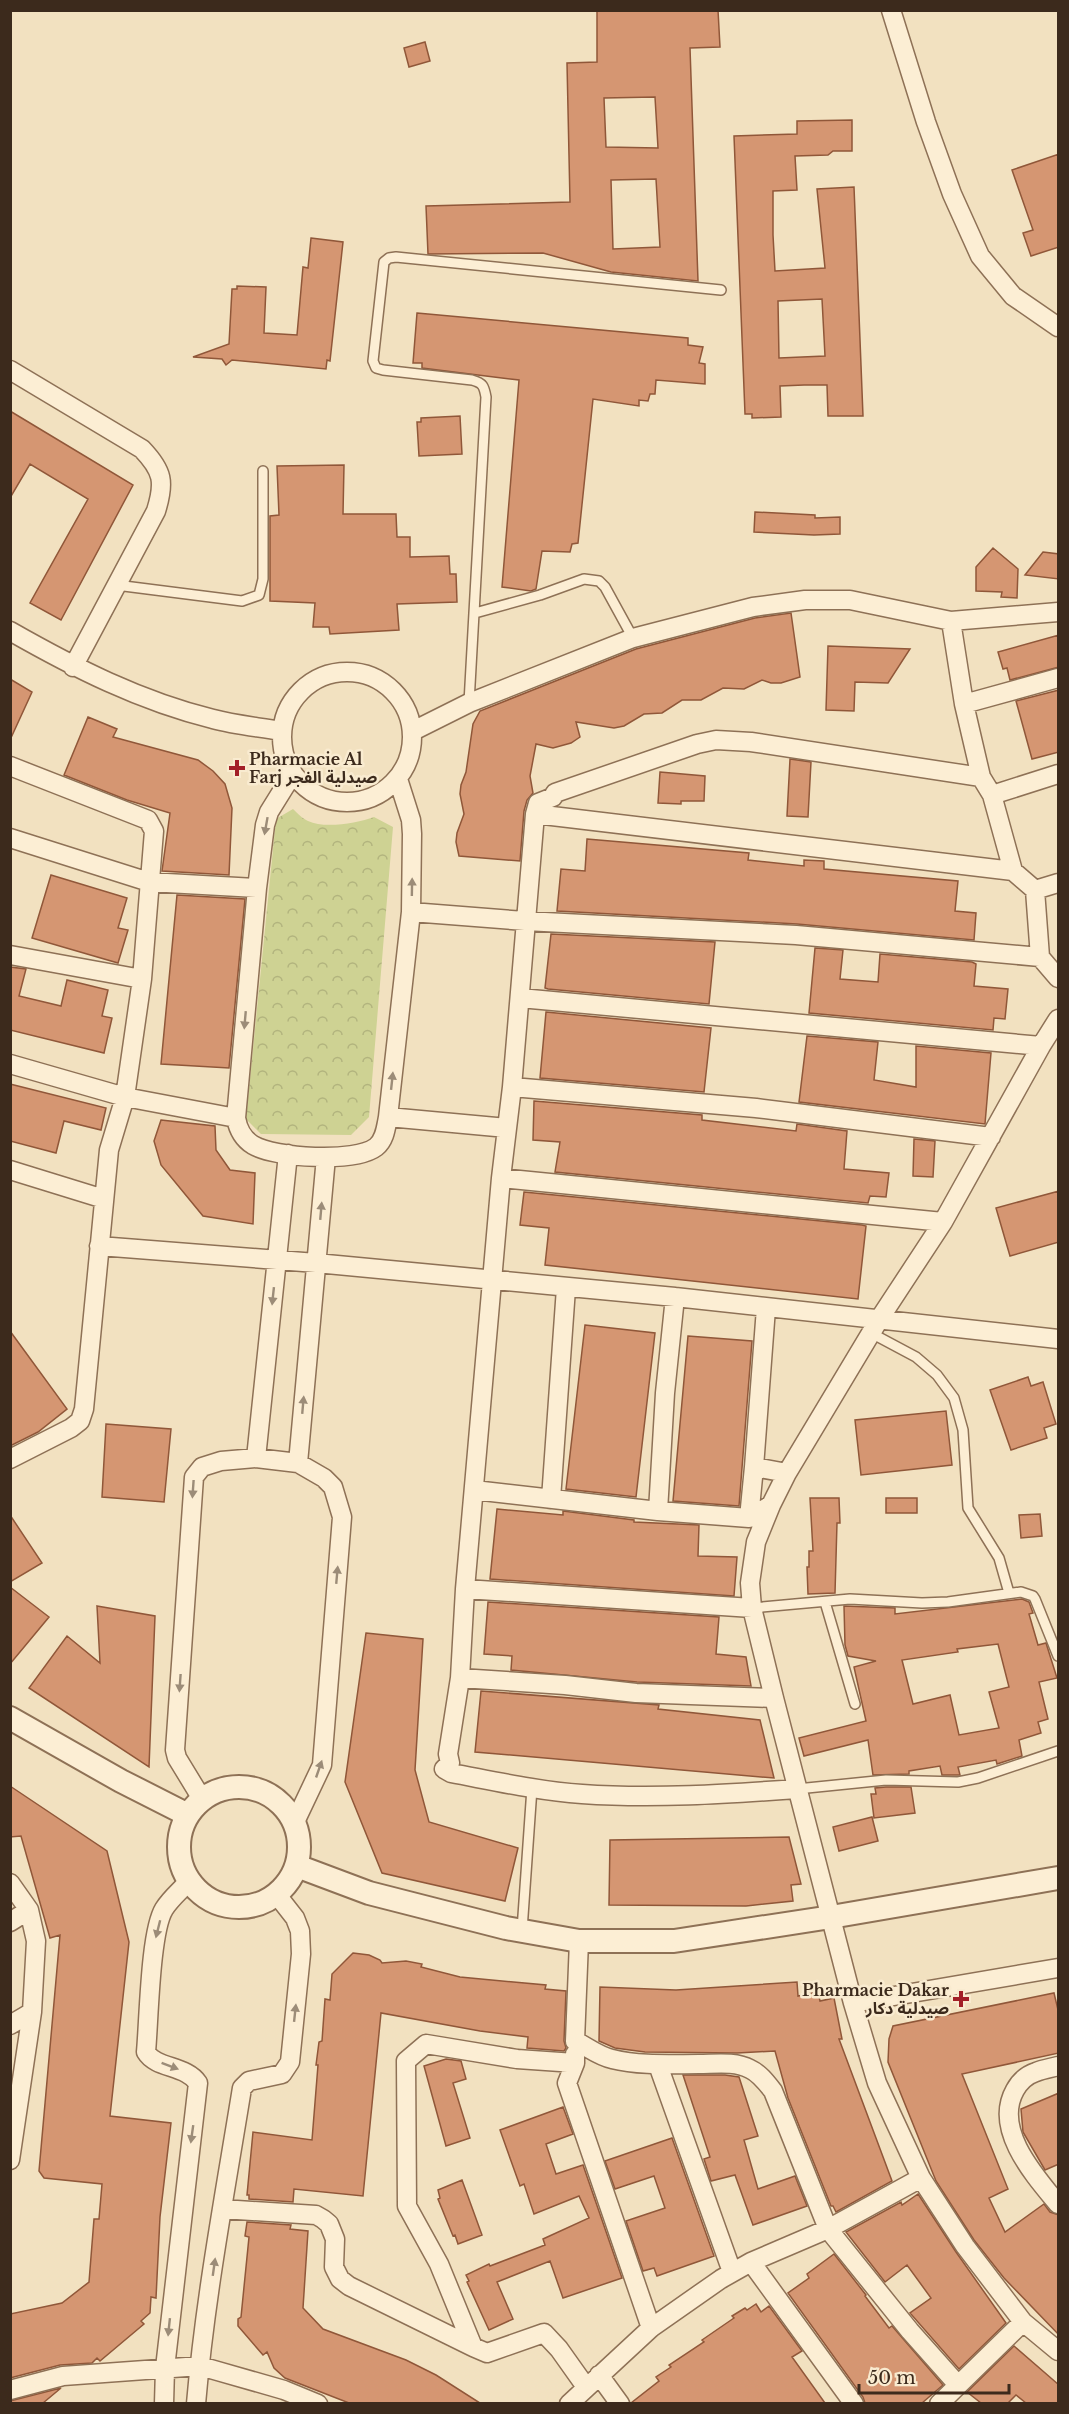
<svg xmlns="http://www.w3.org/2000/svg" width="1069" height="2414" font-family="'Libre Baskerville','Noto Sans Arabic',serif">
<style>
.park{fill:url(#park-crowns)}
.building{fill:#d59672;stroke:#905739;stroke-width:1.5;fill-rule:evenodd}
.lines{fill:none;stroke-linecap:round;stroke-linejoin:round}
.service-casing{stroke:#8e7156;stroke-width:12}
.minor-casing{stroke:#8e7156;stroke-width:21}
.tertiary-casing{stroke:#8e7156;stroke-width:26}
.service{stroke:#fceed4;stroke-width:9}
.minor{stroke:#fceed4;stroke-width:18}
.tertiary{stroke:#fceed4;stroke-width:22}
.oneway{fill:#9c8c78}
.poi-dot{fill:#a31f27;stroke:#f9ebd0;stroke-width:2}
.labels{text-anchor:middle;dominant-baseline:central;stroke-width:5;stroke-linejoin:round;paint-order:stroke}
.poi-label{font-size:16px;font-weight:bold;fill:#3c2a1c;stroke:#f9ebd0;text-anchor:start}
</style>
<defs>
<pattern id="park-crowns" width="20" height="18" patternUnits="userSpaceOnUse" patternTransform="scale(1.5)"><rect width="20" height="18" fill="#ced293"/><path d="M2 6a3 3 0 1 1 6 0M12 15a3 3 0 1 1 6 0" fill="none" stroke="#b2b47e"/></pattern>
</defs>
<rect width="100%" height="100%" fill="#f2e1c0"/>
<path class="park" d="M293,809c4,4 10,10 15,12 17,8 49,2 66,-4l19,10 -24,290 -18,18 -90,-1 -15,-15 30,-300z"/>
<path class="building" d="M597,10h121l2,37 -30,1 8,233 -87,-9 -68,-19 -115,1 -2,-48 144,-4 -3,-139 30,-1zM655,97l3,51 -52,-1 -2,-49zM656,179l4,68 -47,2 -2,-69z
M425,42l5,19 -21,6 -5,-19z
M852,120v31h-19l-5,4 -33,1 2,34 -24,1v44l2,36 50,-3 -8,-79 37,-2 9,229h-35l-1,-31h-23l-24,1 1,31 -29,1v-4h-7l-11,-278 63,-2v-13zM822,299l3,57 -46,2 -1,-57z
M1059,154v93l-28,9 -8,-23 10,-3 -21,-60z
M311,238l32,4 -13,119 -3,-1 -1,9 -94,-9 -6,5 -4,-6 -29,-2 36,-13 3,-55h5v-3l29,1 -2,46 33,2 6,-68 5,1z
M417,313l271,25v7l15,2 -4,16 6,1v20l-49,-4 -1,14h-5l-2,7 -9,-1v6l-46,-7 -15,144 -6,1 -2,8 -28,-1 -6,38 -5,2 -29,-4 17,-207 -97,-12v-5h-9z
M10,411l123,74 -72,135 -31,-17 58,-104 -58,-35 -20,34z
M460,416l2,38 -43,2 -2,-34h4v-4z
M344,465l-1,49h53l1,23h13v20l39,-1 1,18h6l1,28 -60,2 2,26 -69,4 -1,-7h-16l2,-24 -45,-2v-85l9,-1 -2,-49z
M755,512l60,3v3l25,-1v17l-26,1 -60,-3z
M993,548l25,21 -1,29 -16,-1 1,-5 -26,-1v-24z
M1043,552l16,2v25l-34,-4z
M791,613l9,64 -19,6h-10l-9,-3 -18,9 -21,-1 -22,12h-19l-20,13 -18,1 -20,12 -10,2 -38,-6 4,15 -9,6 -18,5 -17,-4 -6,32 3,17 -6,7 -3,11 -4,50 -61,-5 -3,-14 1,-9 7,-19 -4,-20 1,-9 5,-13 7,-48 7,-13 156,-62 119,-31z
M1059,635v32l-49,13 -3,-12 -4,1 -5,-17z
M828,646l82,3 -22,34 -33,-1 -1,29 -28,-1z
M10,679l22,13 -22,48z
M1059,690v62l-27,7 -16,-58z
M88,717l29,12 -4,8 85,23 15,11 12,13 7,24 -3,67 -67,-4 8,-58 -43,-13 -63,-25z
M790,759l21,3 -3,55 -21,-1z
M660,772l45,4 -1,25h-23v3l-23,-1z
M587,839l162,14 -1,7 56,6v-6l20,1v8l134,12 -3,30 21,2 -2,27 -177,-16 -240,-13 4,-42 24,2z
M51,875l76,23 -9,30 10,2 -10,33 -86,-25z
M177,895l68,4 -16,169 -68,-4z
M551,934l164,8 -6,62 -161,-15 -3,-1z
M815,948l28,2 -3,29 38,3 2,-28 92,8 4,2 -2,22 34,3 -3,30 -11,-1 -1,12 -184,-17z
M10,967l16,2 -7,27 42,10 6,-26 41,10 -6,26 10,2 -8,35 -94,-23z
M546,1012l165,16 -7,64 -164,-14z
M807,1036l71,6 -4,38 42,7v-41l75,7 -6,71 -186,-22z
M10,1084l96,24 -5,22 -37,-9 -8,32 -46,-12z
M534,1101l168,14v5l94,11 1,-7 50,7 -3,38 45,4 -3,24 -16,-1 -2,7 -313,-31 5,-30 -27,-2z
M161,1120l54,6 1,24 14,20 25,3 -2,51 -50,-8 -42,-51 -7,-24z
M914,1139l21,2 -2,36 -20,-1z
M1059,1191v51l-49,14 -14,-48z
M524,1192l338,33 4,1 -8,73 -313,-34 4,-37 -29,-3z
M585,1325l70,8 -19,164 -70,-8z
M10,1331l57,78 -29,23 -28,14z
M688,1336l64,5 -13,165 -66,-5z
M1028,1377l3,9 12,-4 13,42 -12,4 3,10 -36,12 -21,-60z
M946,1411l6,54 -91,10 -6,-55z
M106,1424l65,5 -7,73 -62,-5z
M810,1498h29l1,25h-3l-2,70 -27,1 -1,-27h2v-16h4z
M886,1498h31v15h-31z
M497,1509l66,6v-4l71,9v2l65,3 -1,31 39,1 -3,39 -244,-17z
M1040,1514l2,22 -21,2 -2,-23z
M10,1515l32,48 -32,19z
M10,1587l39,30 -39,47z
M1022,1599l7,3 4,11 -4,1 9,31 8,-2 11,35 -18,4 9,37 -10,3 3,11 -22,7 3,16 -25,8 -1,-4 -38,7 2,8h-18l-2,-9 -31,5v3l-36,1 -5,-35 -64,16 -5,-18 67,-17 -12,-54 22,-6 -28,-5 -3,-11 -1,-39 51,2v6zM998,1644l11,43 -20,5 10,36 -40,7 -9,-40 -37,9 -11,-44 56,-8 -1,-3z
M488,1602l231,15 -3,37 30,3 5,29 -114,-4 -126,-12 1,-14 -28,-2z
M97,1606l58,10 -6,151 -120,-79 38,-52 33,27z
M366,1633l57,6 -8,131 14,52 89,26 -13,53 -123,-28 -37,-91z
M481,1691l178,14 -1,4 102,11 14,58 -299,-26z
M10,1786l97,65 22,91 -19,174 61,7 -11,94 -4,81 -5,-1 -1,16 -9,8 3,3 -44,37 -3,-3 -5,5 -32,2 -50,13v-64l52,-11 27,-21 5,-63h5l3,-35 -58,-6 -5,-7 21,-236 -10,3 -29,-102 -11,1z
M886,1787h25l4,26 -41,5 -3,-24h5l-1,-6z
M872,1817l6,24 -39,10 -6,-24z
M789,1837l12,47 -10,1 2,16 -47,5 -137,-1 1,-65z
M353,1953l16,2 11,5 2,3 24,-2 16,3 -1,3 39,10 86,8 -1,4 21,2 -2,50 2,7 -2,3 -37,-3 1,-11 -48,-6 -99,-18 -18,183 -69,-7 -1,13 -44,-3v-4h-2l6,-63 59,8 6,-75h-2l3,-23 3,-1 3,-42 5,1 2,-26z
M797,1982l1,14 20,-4 2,9 14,-3 8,41h-3l53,142 -56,31 -3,-6h-2l-43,-108 -13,-47 -38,2 -92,-1 -30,-4 -16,-7 1,-54 76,3z
M1054,1993l5,21v39l-97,21 46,115 -19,9 16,34 39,-28 6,8 9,3v120l-55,-57 -30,-38 -38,-59 -48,-119 1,-23 4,-13z
M446,2059l15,2 5,18 -13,4 17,55 -24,8 -22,-80z
M683,2075h42l14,2 19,59 -14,4 14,49 37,-13 12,30 -54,19 -18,-50 -24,6 -7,-22 6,-2z
M1059,2093v71l-14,6 -22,-38 -2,-23z
M563,2107l10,27 -27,10 10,30 27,-9 39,113 -59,20 -13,-37 -53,21 16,37 -24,11 -22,-48 2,-1 -3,-6 23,-11 1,2 55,-21 -2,-6 46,-21 -10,-22 -45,18 -10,-30 -4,2 -20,-56z
M672,2138l42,118 -57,20 -3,-8 -11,3 -17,-50 39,-13 -11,-32 -39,13 -10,-28z
M462,2180l20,55 -24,9 -3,-9 -2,1 -15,-37 2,-1 -2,-8z
M918,2194l38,58 50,71 -47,46 -49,-56 21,-15 -24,-33 -22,17 -39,-50 55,-30 1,3z
M247,2222l44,3 -1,4 18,2 -5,77 20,21 83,31 30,15 44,28h-131l-64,-25 -11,-10 -7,-16 -4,3 -25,-29v-7l3,-2 8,-80 -4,-1z
M834,2254l32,41 -1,1 24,32 3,-2 51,59 -21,18h-57l-2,-6 -75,-104 21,-15 -2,-4z
M756,2304l5,8 8,-6 33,45 -10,6 33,46h-194l28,-22 -3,-4 15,-10 -2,-2 35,-23 -2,-2 32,-22 -2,-2 13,-8 2,2z
M1014,2346l45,39v18h-33l-10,-8 -8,8h-27l-14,-11z
M61,2388l-18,15h-33v-2z"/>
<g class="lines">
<g class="service-casing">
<path id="service" d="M116,585l126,16 17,-6 4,-16v-108
M475,613l65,-18 44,-16 15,2 6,6 28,51
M469,703l17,-306c-2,-11 -3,-14 -14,-17l-89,-10 -7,-2 -3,-7 11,-99 5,-4 7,-1 325,33
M871,1333l45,24 21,18 17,23 9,32 5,78 31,50 10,35
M825,1602l30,102
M752,1608l98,-9 72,4 26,-1 73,-10 12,4 2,3 23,57
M797,1789l89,-9 72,2 20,-4 80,-27
M522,1930l10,-142"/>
</g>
<g class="minor-casing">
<path id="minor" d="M891,10l35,112 26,72 28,62 33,40 45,31
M10,370l132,79c21,22 23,33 14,62l-83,156
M951,621l13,83 17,73 11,18 21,76 22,19 5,67 18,21
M10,631c65,37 130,70 203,88 22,6 46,8 68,12
M282 737a65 65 0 1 1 130 0a65 65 0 1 1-130 0Z
M964,704l94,-26
M413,731l56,-28 164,-65 120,-31 52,-7h45l101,21 107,-9
M10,766l138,54 6,11 -12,148 -17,118 -16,53 -25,259 -4,12 -9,7 -61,31
M292,775l-23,37 -4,13 -8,63 -21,230c2,11 6,20 17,27 22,13 102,18 123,2 9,-7 10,-20 12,-30l23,-205 1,-78 -1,-14 -13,-41
M992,795l66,-21
M535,814l478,57
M10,838l139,44 108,6
M1035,890l23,-7
M411,912l114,9 271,14 244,22
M10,955l132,24
M520,998l521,48
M1058,1019l-17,27 -98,176 -63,96 -93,155 -16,32 -15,37 -6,41 2,25 22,90 79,305 24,80 44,95 44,68 58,76 35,29
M10,1064l115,33 111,21
M512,1087l244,21 235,29
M388,1117l119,11
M10,1170l94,29
M501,1178l442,44
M99,1246l217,17 359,34 383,42
M766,1308l-12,159 33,6
M256,1458l32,-304
M298,1463l28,-306
M474,1490l184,21 91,7 22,-13
M551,1499l15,-211
M658,1511l7,-118 10,-96
M749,1518l5,-51
M465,1589l287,19
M460,1678l105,7 71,8 138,5
M797,1789c-71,5 -144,10 -215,5 -44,-3 -88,-13 -131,-21l-7,-4 6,-6 -2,-9 12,-76 5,-89 36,-411 11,-91 23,-273 3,-11 15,-6 2,-4 142,-49 19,-4 35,2 230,35
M202,1799l-25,-41 -2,-8 19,-273 8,-10 19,-6 35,-3 42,5 26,15 9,9 9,30 -20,248 -27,57
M10,1883l19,27 7,31 -4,71 -22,148
M10,1922l19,-12
M579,1941l-4,100c13,6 23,15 37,18 28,7 59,5 87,5 16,0 36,-3 51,5 9,4 16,13 23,22l55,138 82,102 48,54
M853,2003l205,-35
M10,2025l22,-13
M575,2054v9l-8,20 84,245
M575,2063l-58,-4 -91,-15 -20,17 1,145 32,58 34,83 14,6 57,-20 15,16 27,38
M658,2065l74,207
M1058,2066c-7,2 -15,3 -22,6 -9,3 -16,9 -21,18 -22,39 19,85 43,114
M222,2209l94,6 7,4 6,5 6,15 -1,28 6,12 9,7 124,61
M751,2262l103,142
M599,2375l21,29
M10,2390l53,-14 137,-10 84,24 34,14
M164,2404l1,-36 33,-285c-12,-18 -42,-14 -52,-31 3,-32 4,-120 18,-143 6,-10 17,-19 25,-28
M196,2404c9,-106 29,-211 46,-316l7,-7 33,-7 8,-12 11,-108 -1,-23 -5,-13 -18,-23
M569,2404l82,-76 70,-49 30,-17 77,-33 93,-51
M939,2404l84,-82"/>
</g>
<g class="tertiary-casing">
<path id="tertiary" d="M10,1718l111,63 67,34
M179 1847a60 60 0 1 1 120 0a60 60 0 1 1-120 0Z
M297,1866l72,27 137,35 73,13h95l157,-24 227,-39"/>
</g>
<use href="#service" class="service"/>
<use href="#minor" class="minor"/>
<use href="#tertiary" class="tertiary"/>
</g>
<defs><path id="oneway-solid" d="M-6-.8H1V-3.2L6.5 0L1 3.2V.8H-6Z" transform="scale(1.5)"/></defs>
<g class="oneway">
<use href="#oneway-solid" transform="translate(266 826) rotate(100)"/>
<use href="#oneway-solid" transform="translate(412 887) rotate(-89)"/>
<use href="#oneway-solid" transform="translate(245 1020) rotate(95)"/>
<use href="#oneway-solid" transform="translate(392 1081) rotate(-84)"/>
<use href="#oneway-solid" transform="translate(321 1211) rotate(-85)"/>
<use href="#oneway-solid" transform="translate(273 1296) rotate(96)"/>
<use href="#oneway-solid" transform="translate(303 1405) rotate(-85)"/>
<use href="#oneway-solid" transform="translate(193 1489) rotate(94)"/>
<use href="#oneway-solid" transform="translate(337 1575) rotate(-85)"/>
<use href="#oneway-solid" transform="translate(180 1683) rotate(94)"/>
<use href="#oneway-solid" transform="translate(319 1769) rotate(-71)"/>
<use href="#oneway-solid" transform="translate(158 1929) rotate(104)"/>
<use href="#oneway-solid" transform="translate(295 2013) rotate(-84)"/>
<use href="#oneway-solid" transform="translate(170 2066) rotate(21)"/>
<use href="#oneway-solid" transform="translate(192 2134) rotate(98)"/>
<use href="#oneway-solid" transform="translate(214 2267) rotate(-82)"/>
<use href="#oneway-solid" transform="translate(169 2327) rotate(96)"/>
</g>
<g class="poi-dot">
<path d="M234 759h6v6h6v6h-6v6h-6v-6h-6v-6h6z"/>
<path d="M958 1990h6v6h6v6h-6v6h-6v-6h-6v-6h6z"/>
</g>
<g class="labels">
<g class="poi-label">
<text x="249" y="759">Pharmacie Al<tspan x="249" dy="18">Farj صيدلية الفجر</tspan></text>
<text x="949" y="1990" text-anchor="end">Pharmacie Dakar<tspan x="949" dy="18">صيدلية دكار</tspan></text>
</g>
</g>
<rect width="1069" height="2414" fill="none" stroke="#3c2a1c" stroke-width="24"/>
<path d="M859 2384v9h150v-9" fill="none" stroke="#3c2a1c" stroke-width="3"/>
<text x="868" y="2384" font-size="18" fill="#3c2a1c" stroke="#f9ebd0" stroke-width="4.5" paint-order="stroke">50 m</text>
</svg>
